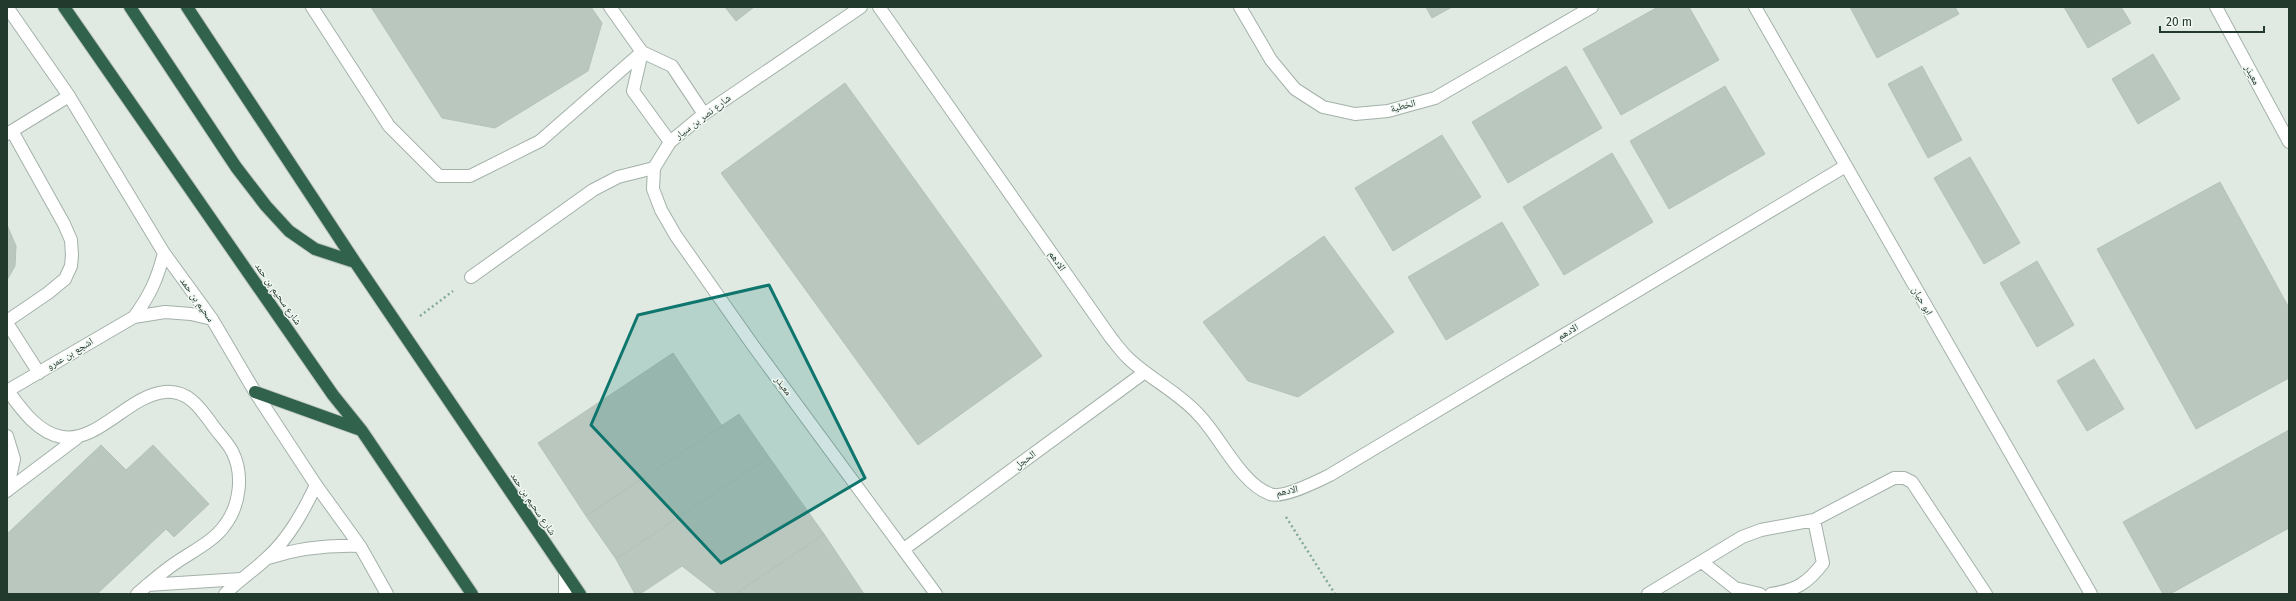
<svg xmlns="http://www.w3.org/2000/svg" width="2296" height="601" font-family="'Fira Sans','Noto Naskh Arabic',sans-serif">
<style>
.building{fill:#b9c7bf;stroke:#b4c3b9}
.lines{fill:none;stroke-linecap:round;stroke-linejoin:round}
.lane-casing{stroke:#a3b1a9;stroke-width:14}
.street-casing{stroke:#a3b1a9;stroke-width:14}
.secondary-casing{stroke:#a0b5a8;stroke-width:14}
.highway-casing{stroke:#bdc4c0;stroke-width:14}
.path{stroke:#83ab95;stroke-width:2.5;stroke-dasharray:2 3;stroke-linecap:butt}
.lane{stroke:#fff;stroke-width:12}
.street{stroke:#fff;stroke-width:12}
.secondary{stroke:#fff;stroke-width:12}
.highway{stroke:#31634c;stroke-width:12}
.marked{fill:#0f766e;fill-opacity:0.2;stroke:#0f766e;stroke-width:3;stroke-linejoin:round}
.labels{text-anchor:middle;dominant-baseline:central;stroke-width:3;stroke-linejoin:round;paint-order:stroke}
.street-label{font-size:10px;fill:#22392d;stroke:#f1f7f2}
</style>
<rect width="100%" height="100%" fill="#e0eae3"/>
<path class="building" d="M371,7h220l11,16 -14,48 -93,57 -53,-10z
M725,7h29l-18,14z
M1426,7h26l-20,11z
M1658,7h31l30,53 -98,55 -38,-66z
M1850,7h105l4,7 -82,44z
M2064,7h57l10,16 -43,25z
M2153,54l27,45 -42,25 -26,-45z
M1566,66l36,62 -94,55 -36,-61z
M1922,66l40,74 -34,18 -40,-74z
M845,83l197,273 -124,89 -197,-272z
M1725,86l40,68 -96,55 -39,-68z
M1442,135l39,62 -88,54 -38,-63z
M1612,153l41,69 -89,53 -41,-68z
M1970,157l50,86 -36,21 -50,-86z
M2220,182l69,126v70l-93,51 -99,-180z
M1502,222l37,63 -93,55 -38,-63z
M7,225l9,21 -1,20 -8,14z
M1324,236l70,96 -96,65 -50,-16 -45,-59z
M2037,261l37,64 -37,22 -37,-64z
M673,353l49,73 -136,90 -48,-73z
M2094,359l30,50 -37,22 -30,-50z
M739,414l30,43 -153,102 -30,-43z
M2289,430v98l-119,66h-7l-40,-72z
M101,445l25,25 27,-25 56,59 -35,33 -8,-8 -69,65h-90v-60z
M769,457l55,77 -89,60h-17l-36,-28 -42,28h-5l-19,-35z
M824,534l40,60h-129z"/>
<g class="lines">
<g class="lane-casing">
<path id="lane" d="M312,7l77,119 50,50h31l70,-35 102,-89
M610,7l32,45 30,14 32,48
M642,52l-9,39 37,51
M7,134l62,-38
M471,277l122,-87 25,-13 36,-9
M7,321l41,-28 17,-14 6,-13 1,-11 -1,-15 -7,-16 -52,-93
M7,323l32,50
M8,391c13,18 30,42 54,46 36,6 67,-42 103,-45 24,-2 36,17 49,35 5,7 13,15 18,24 12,23 8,54 -7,74 -11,16 -32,26 -48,37 -14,9 -27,21 -40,32
M7,436l7,23 -7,32
M8,490l69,-52
M1702,562l33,26 25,6
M147,585l94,-6
M1648,594l94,-57 19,-7 53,-10 80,-42h10l8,4 74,112
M1771,594c25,-4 36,-10 52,-31l-9,-43"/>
</g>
<g class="street-casing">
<path id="street" d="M7,7l62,89 95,157 48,66 43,73 61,93 44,61 27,48
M861,7l-157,107 -34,28 -16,26 -1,21 8,21 15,26 76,108 184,250
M879,7l232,331c5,6 10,13 16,19 21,21 50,34 71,57 22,22 42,69 72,80 12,5 48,-13 60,-19l514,-308
M1240,7l31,53 24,29 28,18 32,7 33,-3 47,-13 157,-91
M1755,7l336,587
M2216,7l73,135
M134,317c16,-22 23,-37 30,-64
M7,391l127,-74 31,-5 26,2 21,5
M904,549l241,-177
M268,558c31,-10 59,-13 92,-12
M225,594c13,-13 28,-23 42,-36 22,-20 36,-46 49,-73"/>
</g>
<g class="secondary-casing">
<path id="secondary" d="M565,574v20"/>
</g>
<g class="highway-casing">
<path id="highway" d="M64,7l269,388 29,36 110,163
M130,7l106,160 30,39 23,25 26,18 40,13
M187,7l168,255 225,332
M255,392l106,38"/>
</g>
<path class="path" d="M420,316l33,-25
M1286,517l49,77"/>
<use href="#lane" class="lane"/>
<use href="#street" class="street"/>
<use href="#secondary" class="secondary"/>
<use href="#highway" class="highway"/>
</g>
<path class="marked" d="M769,285l96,193 -144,85 -130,-138 47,-110z"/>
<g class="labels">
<g class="street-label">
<text transform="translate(2252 75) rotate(62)">معيذر</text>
<text transform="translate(1403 106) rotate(-15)">الخطية</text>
<text transform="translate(703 117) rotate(-37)">شارع نصر بن سيار</text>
<text transform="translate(1057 261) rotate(55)">الادهم</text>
<text transform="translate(278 294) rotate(55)">شارع سحيم بن حمد</text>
<text transform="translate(197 300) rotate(55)">سحيم بن حمد</text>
<text transform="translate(1922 301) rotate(60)">ابو حيان</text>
<text transform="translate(1568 332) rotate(-31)">الادهم</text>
<text transform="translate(70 354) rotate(-31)">اشجع بن عمرو</text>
<text transform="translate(783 386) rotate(53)">معيذر</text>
<text transform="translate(1025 460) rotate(-36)">الحجل</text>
<text transform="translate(1287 491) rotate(-12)">الادهم</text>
<text transform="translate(533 504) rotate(56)">شارع سحيم بن حمد</text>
</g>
</g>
<rect width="2296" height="601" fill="none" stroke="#22392d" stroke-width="16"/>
<path d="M2160 26v6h104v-6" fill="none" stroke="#22392d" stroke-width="2"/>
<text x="2166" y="26" font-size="12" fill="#22392d" stroke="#f1f7f2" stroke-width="3" paint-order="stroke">20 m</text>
</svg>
